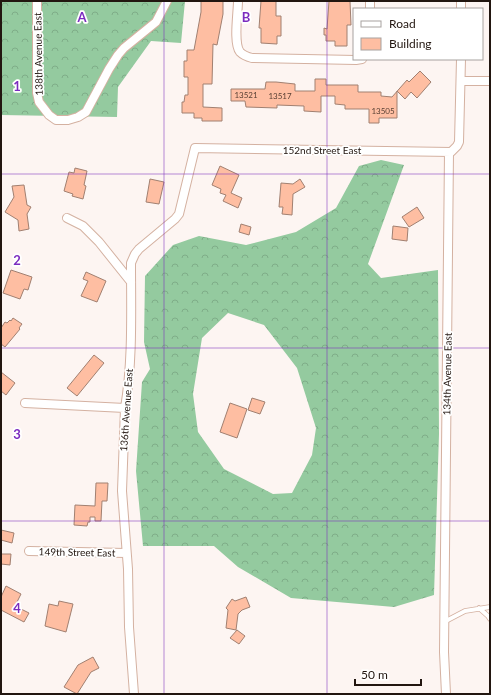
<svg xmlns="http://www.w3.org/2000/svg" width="491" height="695" font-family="Lato,sans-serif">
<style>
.forest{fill:url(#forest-crowns);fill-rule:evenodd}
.building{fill:#febea2;stroke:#a18071}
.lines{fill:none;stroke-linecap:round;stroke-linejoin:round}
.lane-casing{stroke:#d4b1a1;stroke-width:5.5}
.street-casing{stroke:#d4b1a1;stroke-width:10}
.lane{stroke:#fff;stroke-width:4}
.street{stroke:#fff;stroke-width:8}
.grid{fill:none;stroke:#7b2cbf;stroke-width:1;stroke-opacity:0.55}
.labels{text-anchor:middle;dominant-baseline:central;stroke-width:3.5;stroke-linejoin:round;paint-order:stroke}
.number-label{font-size:8px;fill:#594034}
.street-label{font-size:10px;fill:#221610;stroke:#fff}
.grid-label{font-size:13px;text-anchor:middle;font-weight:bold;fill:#7b2cbf;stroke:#fff;stroke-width:3.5;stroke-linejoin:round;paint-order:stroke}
</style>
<defs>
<pattern id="forest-crowns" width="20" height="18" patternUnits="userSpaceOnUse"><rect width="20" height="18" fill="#94ca9f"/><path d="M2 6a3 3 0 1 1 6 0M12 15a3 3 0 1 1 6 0" fill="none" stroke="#7fad88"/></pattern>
</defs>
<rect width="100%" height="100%" fill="#fdf5f2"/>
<path class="forest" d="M1,1h184l-4,42 -30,-2 -33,46 -1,30 -116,-2z
M381,160l23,5 -36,99 13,14 57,-8 1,164 -5,161 -40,12 -103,-9 -53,-31 -24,-21h-71l-7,-75 6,-89 8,-13 -6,-27 1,-66 28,-31 26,-9 47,9 50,-13 40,-24 23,-42zM228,313l36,12 33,43 19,60 -4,27 -20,38 -19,1 -49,-25 -26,-37 -5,-38 9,-56z"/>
<path class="building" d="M201,1h22v13l-6,31 -4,-1 -1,40h-9v23l19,1v13h-20v-3h-8v-5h-12v-11h2l1,-7h3v-18h-4v-16h3v-11h7l7,-38z
M261,1h15v15h5v20h-4v8l-16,-1v-15h-2z
M329,1h21l1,24h-4v21h-12v-5h-9v-6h-2v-7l3,1z
M420,71l11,11 -14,16 -6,-6 -6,7 -8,-8v27h-18v5h-10v-14h-24v-4l-10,-1v-8h-14v16l-17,-1v-5l-27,-1v3l-31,-1 -1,-6h-14v-12h34l1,-7h10l19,2v7h20v-12h11v6h32v7h23v4l11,1 15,-17 2,2z
M220,166l19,9 -8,18 11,5 -4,10 -15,-7 3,-6 -6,-2 1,-4 -9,-4z
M75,168l12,3 -3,14 2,1 -3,13 -11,-3 1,-2 -9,-3 5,-19 5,1z
M150,179l14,3 -5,22 -13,-2z
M300,179l5,8 -12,7 -1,21 -10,-1 1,-7h-4l2,-24 12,1z
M24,185l3,20 4,2 -4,7 2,15 -10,2 -1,-11 -13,-8 9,-15 -2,-11z
M417,207l7,11 -15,9 -7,-10z
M241,224l10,3 -2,8 -10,-3z
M393,226l15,2 -1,13 -15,-2z
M11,270l21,7 -4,13 -4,-1 -4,10 -17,-6z
M86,272l20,9 -9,21 -16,-6 7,-15 -5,-2z
M13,318l9,6 -3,4 1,1 -15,18 -4,-3v-16l4,-6 2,1 3,-3 1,1z
M94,355l10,8 -27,33 -10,-8z
M1,372l14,11 -9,12 -5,-4z
M252,398l13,4 -5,12 -12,-4z
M230,403l17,6 -10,29 -17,-6z
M96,483h12l-1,18h-5l-1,20h-6v-4h-5v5h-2l-1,4 -13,-1 1,-20 20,1z
M1,530l13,3 -2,10 -11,-3z
M1,554h10l-1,11 -9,-1z
M6,586l15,8 -6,12 14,7 -5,9 -23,-12v-13z
M246,597l4,10 -8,3 -4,4 -2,16 -10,-2 2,-18 -2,-2 6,-9 3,2z
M59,601l14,3 -7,28 -21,-6 4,-22 9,2z
M237,630l8,6 -6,8 -9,-6z
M93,657l6,11 -8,4 -14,22 -13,-7 14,-22z"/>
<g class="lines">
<g class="lane-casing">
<path id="lane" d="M479,608l9,8 2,3
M444,622l21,-11 25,-4"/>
</g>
<g class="street-casing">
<path id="street" d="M37,1v92l2,9 10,13 7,5h12l10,-3 8,-5 23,-43 9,-14 6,-7 32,-26 11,-21
M238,1c0,12 -5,42 2,51 3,3 8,5 12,6l104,2 6,-1
M370,9v-8
M461,9v-8
M461,81h29
M67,218l16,8 16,16 32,40
M25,403l100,5
M29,551l97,2
M134,694l-5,-67 -1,-58 -6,-78 3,-83c8,-48 6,-97 6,-145l4,-9 4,-5 36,-30 4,-5 16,-66 256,4 6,-6 2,-4 2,-83
M446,694l-2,-42 5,-500"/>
</g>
<use href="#lane" class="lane"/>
<use href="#street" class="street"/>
</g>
<path class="grid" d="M164,1v693M327,1v693M1,174h489M1,348h489M1,521h489"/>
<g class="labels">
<g class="number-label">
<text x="246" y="95">13521</text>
<text x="280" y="96">13517</text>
<text x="383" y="111">13505</text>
</g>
<g class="street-label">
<text transform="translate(38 54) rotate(-91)">138th Avenue East</text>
<text x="322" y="150">152nd Street East</text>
<text transform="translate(447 374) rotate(-89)">134th Avenue East</text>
<text transform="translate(126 410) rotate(-86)">136th Avenue East</text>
<text transform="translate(77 552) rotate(1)">149th Street East</text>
</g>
</g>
<g class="grid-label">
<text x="82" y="22">A</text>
<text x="246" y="22">B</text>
<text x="17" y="91">1</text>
<text x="17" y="265">2</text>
<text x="17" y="439">3</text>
<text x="17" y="613">4</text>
</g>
<rect width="491" height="695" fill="none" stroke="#221610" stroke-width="4"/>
<rect x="353" y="8" width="130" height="52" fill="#ffffff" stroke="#a7a29f"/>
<rect x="361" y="21" width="20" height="6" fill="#ffffff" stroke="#a7a29f"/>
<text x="389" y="28" font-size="12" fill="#221610">Road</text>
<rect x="361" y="38" width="20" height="12" fill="#febea2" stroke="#a7a29f"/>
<text x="389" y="48" font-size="12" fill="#221610">Building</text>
<path d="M355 679v6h66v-6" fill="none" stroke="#221610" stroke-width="2"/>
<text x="361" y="679" font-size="12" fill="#221610" stroke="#ffffff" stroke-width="3" paint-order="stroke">50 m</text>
</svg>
